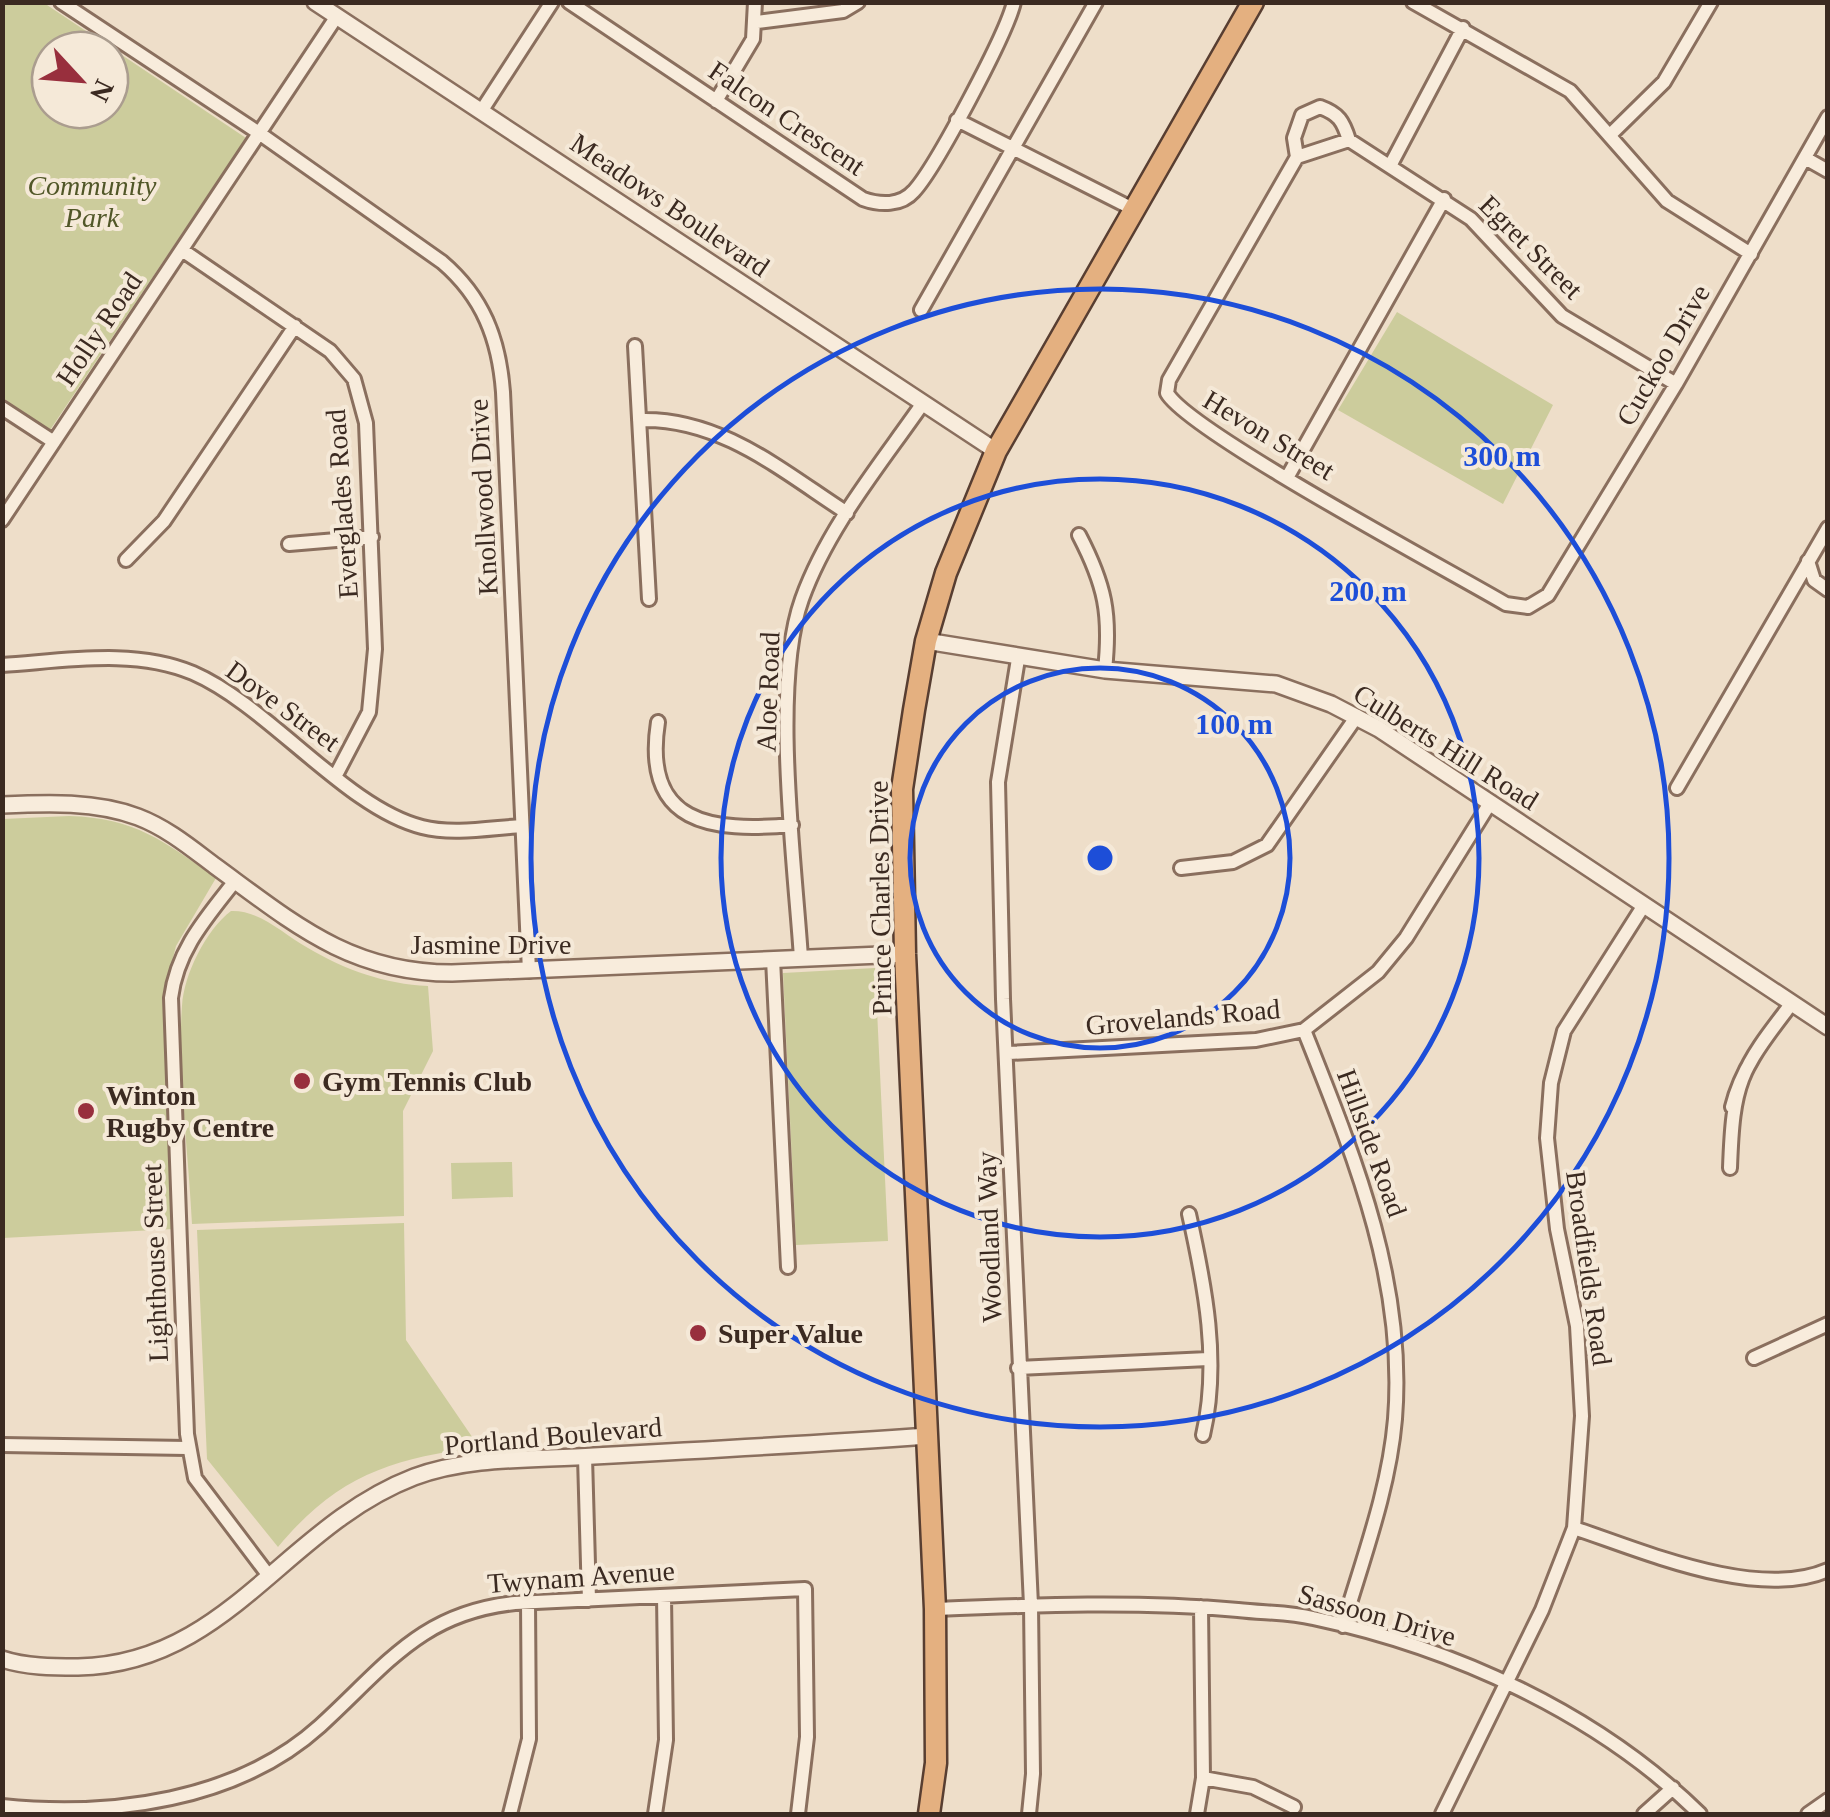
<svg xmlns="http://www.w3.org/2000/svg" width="1830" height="1817" font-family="Georgia,serif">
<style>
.green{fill:#cccc9c;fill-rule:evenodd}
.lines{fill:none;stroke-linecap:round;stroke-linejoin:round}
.minor-casing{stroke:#8a6f5e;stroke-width:18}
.tertiary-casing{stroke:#8a6f5e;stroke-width:20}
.trunk-casing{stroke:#583e31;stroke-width:25}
.minor{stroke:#f8ecdc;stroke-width:12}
.tertiary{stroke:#f8ecdc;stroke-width:15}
.trunk{stroke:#e4b080;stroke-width:20}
.ring{fill:none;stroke:#1d4ed8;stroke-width:5}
.poi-dot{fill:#982f3d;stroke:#f5e9d8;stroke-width:4}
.labels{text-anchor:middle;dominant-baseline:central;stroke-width:8;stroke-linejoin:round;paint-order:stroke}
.street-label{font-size:28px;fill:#3b2a21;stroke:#f5e9d8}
.park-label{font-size:28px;font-style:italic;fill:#515728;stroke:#f5e9d8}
.poi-label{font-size:28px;font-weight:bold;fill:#3b2a21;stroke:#f5e9d8;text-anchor:start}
.centre{fill:#1d4ed8;stroke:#f5e9d8;stroke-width:5}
.ring-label{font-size:30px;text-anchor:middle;font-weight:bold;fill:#1d4ed8;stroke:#f5e9d8;stroke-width:8;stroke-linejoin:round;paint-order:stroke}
</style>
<rect width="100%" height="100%" fill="#eedec9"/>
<path class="green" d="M7,3h37l202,135 -196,292 -47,-32 -1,-389zM110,50v60h-60v-60z
M1397,312l156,93 -50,99 -165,-94z
M69,816c66,2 95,25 147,62l-40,68 -12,48 10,235 -171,9v-419z
M231,911c29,-1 52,23 77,37 37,22 77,36 120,38l5,65 -30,60 1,105 -212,8c-3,-67 -15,-153 -10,-218 2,-32 24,-76 49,-95z
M875,968l13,273 -92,4 -13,-272z
M512,1162l1,35 -61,2 -1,-36z
M404,1223l2,117 73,107c-89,12 -142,29 -201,100l-71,-88 -10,-229z"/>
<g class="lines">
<g class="minor-casing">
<path id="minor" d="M61,2l198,131 183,129c41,35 57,77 61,130l26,579
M569,2l294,197c17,6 38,7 51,-8 22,-24 93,-158 100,-189
M1413,2l157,89 97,110 84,53
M757,22l86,-11 15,-9
M716,101l37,-62 2,-37
M482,110l70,-108
M957,120l176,89
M1610,135l54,-53 47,-80
M1349,140c-6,-19 -10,-26 -29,-33l-18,8 -8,23 3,19 -128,223 -2,13c21,38 283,178 339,211l22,3 20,-12 128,-211 152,-267
M1297,157l52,-17 122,79 91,97 114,68
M1805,158l23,13
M1390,166l73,-138
M182,250l148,101 24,28 12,44 9,226 -6,63 -33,63
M921,310l175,-308
M635,346l14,253
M2,408l52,34
M639,420c81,-3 143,51 208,93
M1288,476l156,-277
M2,520l335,-504
M1079,535c26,50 32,79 26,135
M289,544l83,-7
M126,560l38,-39 131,-195
M1808,561l6,19 14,10
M1018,659l-20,123 5,217 28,606 2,169 -4,40
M2,665c62,-4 132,-17 191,8 76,33 153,135 229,154 31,8 68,1 100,-1
M658,722c-16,103 54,110 134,103
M1677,788l151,-260
M1181,868l52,-6 34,-17 90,-129
M235,881c-29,37 -58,69 -64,117l16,436 8,44 74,98
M801,958c-6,-95 -30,-273 1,-359 26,-72 78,-134 121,-196
M773,959l15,308
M1304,1030c50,126 102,251 91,389 -6,71 -32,139 -52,207
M1009,1053l247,-13 48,-10 74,-58 28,-34 84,-135
M1730,1168c3,-85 9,-97 62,-165 -25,33 -50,63 -60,104
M1189,1214c16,72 31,148 14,221
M1754,1358l74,-34
M1018,1368l190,-9
M2,1445l185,3
M585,1457l4,143
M1574,1528c69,23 183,73 254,42
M935,1609c102,-4 202,-8 303,1 25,3 51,2 75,8 141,30 284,95 387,196
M1203,1778l50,9 41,20
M2,1806c109,11 235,-5 318,-80 66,-60 100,-113 195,-123l290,-14 2,148 -9,77
M510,1814l19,-75 -1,-137
M655,1814l11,-74 -2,-144
M1197,1814l6,-36 -2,-171
M1442,1814l100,-204 32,-82 8,-112 -5,-90 -20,-97 -10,-91 4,-55 13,-52 80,-126
M1644,1814l29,-26
M1808,1814l20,-14"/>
</g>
<g class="tertiary-casing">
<path id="tertiary" d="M315,2l681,449
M926,641l179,29 171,14 55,20 48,25 449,298
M2,805c45,-2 94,-4 136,12 29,11 53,31 77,49 78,57 135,107 237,107l453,-19
M2,1659c24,8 51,8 76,8 150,-3 206,-140 336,-190 56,-21 121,-17 180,-21 111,-6 222,-12 333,-20"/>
</g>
<g class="trunk-casing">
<path id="trunk" d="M929,1814l7,-51 -1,-154 -30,-655 -3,-165 12,-79 12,-69 20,-68 50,-122 257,-449"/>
</g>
<use href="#minor" class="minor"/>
<use href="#tertiary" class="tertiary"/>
<use href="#trunk" class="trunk"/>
</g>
<g class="ring">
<circle cx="1100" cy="858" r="190"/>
<circle cx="1100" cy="858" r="379"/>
<circle cx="1100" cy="858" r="569"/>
</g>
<g class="poi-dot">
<circle cx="302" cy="1081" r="10"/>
<circle cx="86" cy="1111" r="10"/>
<circle cx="698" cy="1333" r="10"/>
</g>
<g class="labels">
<g class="street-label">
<text transform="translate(787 118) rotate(34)">Falcon Crescent</text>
<text transform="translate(670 205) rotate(34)">Meadows Boulevard</text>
<text transform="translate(1531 247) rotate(45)">Egret Street</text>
<text transform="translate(99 329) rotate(-56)">Holly Road</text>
<text transform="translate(1663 355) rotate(-60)">Cuckoo Drive</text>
<text transform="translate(1269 435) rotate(31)">Hevon Street</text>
<text transform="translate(483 497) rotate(-93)">Knollwood Drive</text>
<text transform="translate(342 504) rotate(-94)">Everglades Road</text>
<text transform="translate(768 692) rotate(-88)">Aloe Road</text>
<text transform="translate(283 706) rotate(36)">Dove Street</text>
<text transform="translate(1446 747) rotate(32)">Culberts Hill Road</text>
<text transform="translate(880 898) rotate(-91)">Prince Charles Drive</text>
<text x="491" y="944">Jasmine Drive</text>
<text transform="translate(1183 1017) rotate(-5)">Grovelands Road</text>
<text transform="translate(1372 1143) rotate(70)">Hillside Road</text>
<text transform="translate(989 1237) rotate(-92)">Woodland Way</text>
<text transform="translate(155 1263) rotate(-92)">Lighthouse Street</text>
<text transform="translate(1589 1268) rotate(82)">Broadfields Road</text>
<text transform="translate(553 1436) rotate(-5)">Portland Boulevard</text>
<text transform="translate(581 1577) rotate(-4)">Twynam Avenue</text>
<text transform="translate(1377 1615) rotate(16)">Sassoon Drive</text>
</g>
<g class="park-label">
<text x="92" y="185">Community<tspan x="92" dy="32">Park</tspan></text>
</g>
<g class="poi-label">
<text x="322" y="1081">Gym Tennis Club</text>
<text x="106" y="1095">Winton<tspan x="106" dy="32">Rugby Centre</tspan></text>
<text x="718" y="1333">Super Value</text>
</g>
</g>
<circle cx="1100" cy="858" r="15" class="centre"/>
<g class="ring-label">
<text x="1502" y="466">300 m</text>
<text x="1368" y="601">200 m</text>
<text x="1234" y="734">100 m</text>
</g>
<rect width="1830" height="1817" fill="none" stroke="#3b2a21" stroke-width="10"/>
<g transform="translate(80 80) rotate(116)"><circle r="48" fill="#f5e9d8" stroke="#ab9d8f" stroke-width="2.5"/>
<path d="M0-8L18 38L0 25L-18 38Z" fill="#982f3d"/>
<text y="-15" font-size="28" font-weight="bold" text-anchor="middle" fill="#3b2a21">N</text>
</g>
</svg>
